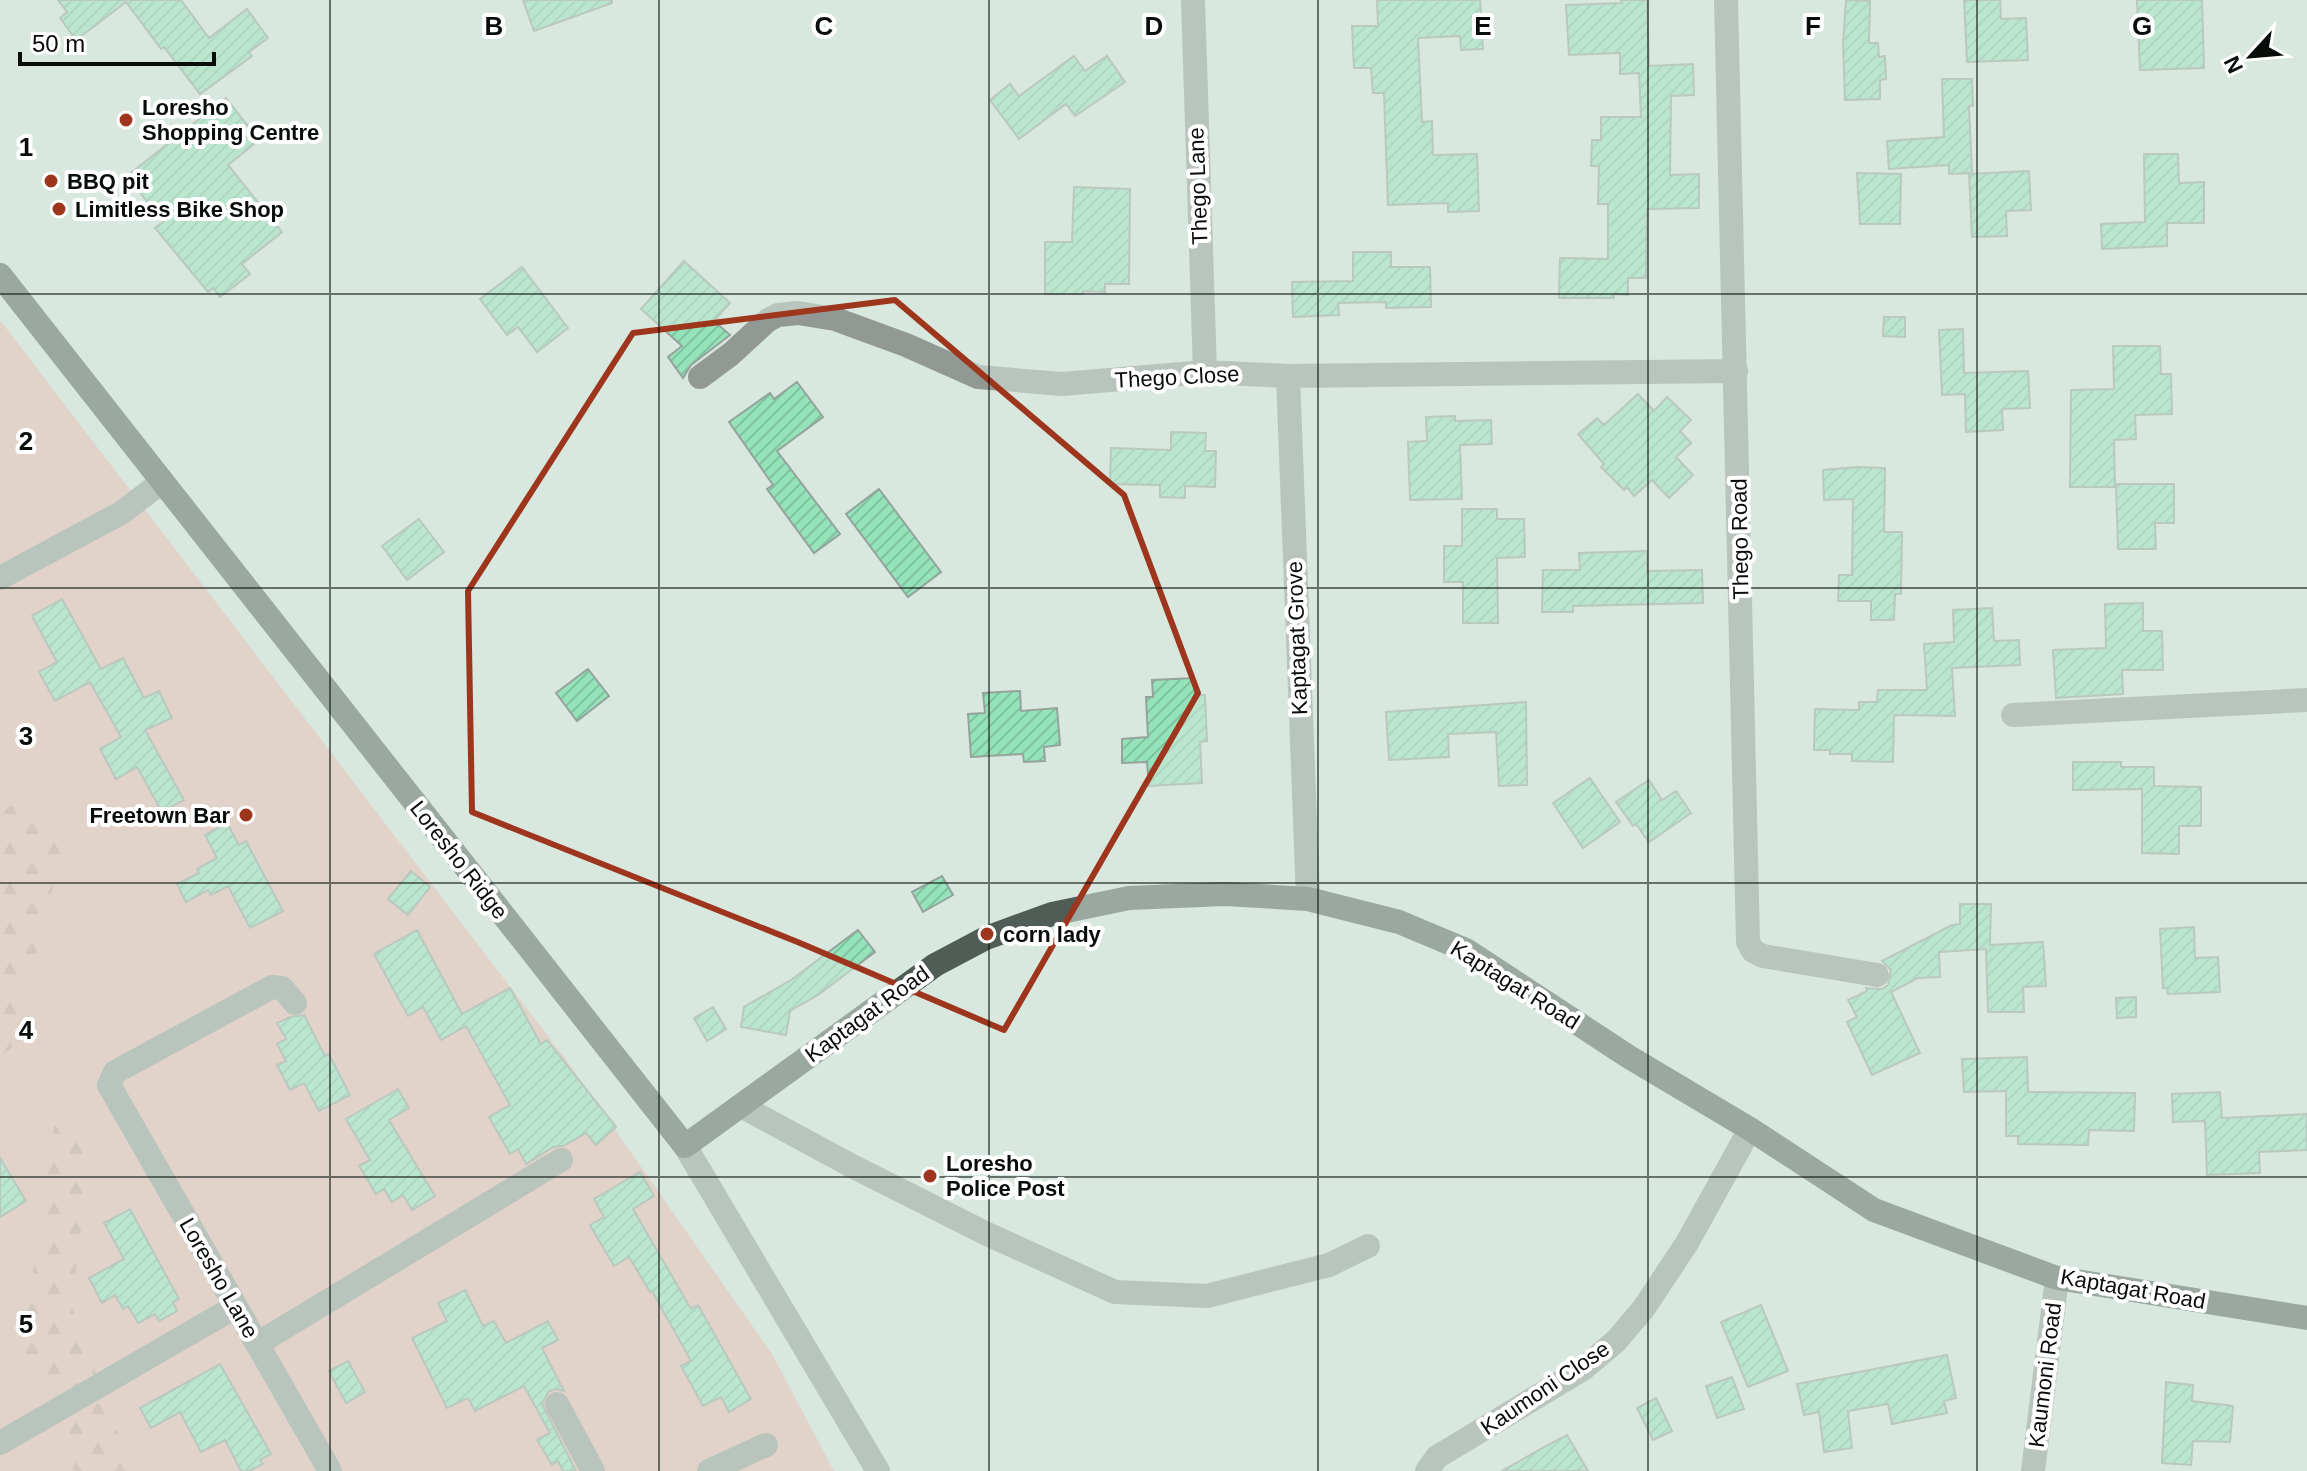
<svg xmlns="http://www.w3.org/2000/svg" width="2307" height="1471" font-family="Arial,sans-serif">
<style>
.green{fill:#eabaaf}
.forest{fill:url(#forest-firs)}
.building{fill:url(#building-hatch);stroke:#94a39b;stroke-width:2}
.lines{fill:none;stroke-linecap:round;stroke-linejoin:round}
.minor{stroke:#929995;stroke-width:24}
.major{stroke:#505c56;stroke-width:24}
.marked{fill:none;stroke:#9e351d;stroke-width:6;stroke-linejoin:round}
.grid{fill:none;stroke:#080d0a;stroke-width:2;stroke-opacity:0.55}
.poi-dot{fill:#9e351d;stroke:#fff;stroke-width:3}
.labels{text-anchor:middle;dominant-baseline:central;stroke-width:8;stroke-linejoin:round;paint-order:stroke}
.poi-label{font-size:22px;font-weight:bold;fill:#080d0a;stroke:#fff;text-anchor:start}
.street-label{font-size:22px;fill:#080d0a;stroke:#fff}
.grid-label{font-size:26px;text-anchor:middle;font-weight:bold;fill:#080d0a;stroke:#fff;stroke-width:8;stroke-linejoin:round;paint-order:stroke}
</style>
<defs>
<pattern id="forest-firs" width="22" height="20" patternUnits="userSpaceOnUse" patternTransform="scale(2)"><rect width="22" height="20" fill="#eabaaf"/><path d="M5 1l3.5 6h-7zM16 11l3.5 6h-7z" fill="#c79f95"/></pattern>
<pattern id="building-hatch" width="6" height="6" patternUnits="userSpaceOnUse" patternTransform="scale(2)"><rect width="6" height="6" fill="#95e3bb"/><path d="M-1 1l2-2M0 6l6-6M5 7l2-2" fill="none" stroke="#7fc29f"/></pattern>
</defs>
<rect width="100%" height="100%" fill="#d8e8df"/>
<path class="green" d="M0,320l567,741 205,293 62,117h-834z"/>
<path class="forest" d="M19,800l46,38 -52,209 -13,9v-242z
M54,1126l40,11 -23,166 60,168h-57l-53,-115z"/>
<path class="building" d="M58,0h123l28,38 38,-29 21,29 -19,14 3,4 -52,38 -36,-47 -3,2 -35,-47 -50,38 -16,-22 7,-6z
M523,0h89v3l-78,28z
M1377,0h103l3,49 -22,1 -1,-14 -42,2 4,84 10,-1 1,34 44,-1 2,57 -31,1v-9l-60,2 -4,-112h-11l-2,-25h-17l-2,-42h26z
M1621,0h26l2,66 44,-2 1,31 -23,1 -1,79 29,-1v34l-52,1 -1,69h-18v17l-14,-1v4h-55l1,-40 48,1v-55h-10l1,-38h-8l1,-26h9v-23h40l-2,-44 -19,1v-21l-51,2 -3,-50 56,-2z
M1846,0l24,1 -1,42h9l1,14 6,-1 1,23 -6,1v19l-35,1 -2,-56z
M1964,0h36l1,19 25,-1 2,42 -61,2z
M2137,0h65l2,68 -64,2z
M1074,56l11,15 22,-15 18,26 -50,34 -9,-12 -47,35 -29,-39 20,-16 9,12z
M1942,79h30l1,27h-4l3,67 -23,1v-9l-60,4 -2,-28 57,-4z
M226,98l33,42 -31,25 54,67 -40,32 8,10 -30,23 -7,-9 -5,4 -53,-64 8,-6 -36,-46z
M2144,154h34l1,29 25,-1v41h-37v23l-65,3 -1,-25 44,-2z
M2029,171l2,39 -25,1 1,25 -35,1 -3,-63z
M1857,173l44,1 -1,50h-40z
M1074,187l56,2 -1,95h-24v8l-22,-1v3h-38v-52h27z
M1353,252h38v15h39l1,40 -45,1v-6l-48,1 1,12 -46,2 -1,-35 61,-1z
M684,261l46,42 -16,18 16,14 -39,30 -8,13 -15,-21 14,-11 -41,-37z
M522,267l46,61 -31,24 -19,-25 -11,8 -27,-36z
M1884,317h21v20l-22,-1z
M1963,329l1,44 64,-2 2,37 -28,1 1,21 -37,2 -1,-38 -23,1 -3,-65z
M2113,346h47l1,28h10l1,40 -37,1 1,24 -22,1 1,47h-45l1,-97 43,-1z
M797,382l26,35 -46,34 63,83 -26,19 -47,-64 6,-4 -44,-63 41,-29 4,6z
M1638,394l16,17 13,-14 24,23 -11,11 11,12 -15,14 17,18 -24,23 -17,-18 -18,16 -7,-9 -3,3 -23,-23 3,-3 -26,-30 19,-16 7,7z
M1455,416v5l36,-1 1,24 -32,1 2,54 -52,1 -2,-58 19,-1 -1,-24z
M1171,432l35,1 -1,18h11l-1,36 -30,-1v12l-25,-1v-12l-50,-1 1,-36 60,2z
M1858,467l27,1 -1,64h18l-1,62h-6l-1,26h-23v-19h-33l1,-26h13l1,-76 -29,1 -1,-30z
M2116,484h58v39h-19l1,26h-38z
M879,489l62,83 -33,25 -62,-83z
M1462,509h35v10h27l1,38 -28,1 1,65h-35v-41h-19v-36h18z
M419,519l25,33 -37,28 -25,-34z
M1647,551v20l55,-1 1,33 -130,3v6h-31l1,-42h37l-1,-17z
M62,599l39,70 22,-11 21,40 15,-7 13,27 -27,12 39,70 -22,12 -25,-45 -21,12 -16,-30 21,-12 -31,-55 -35,19 -16,-29 18,-10 -25,-46z
M2143,603v28h19l1,39h-41l1,24 -67,4 -3,-48 53,-2 -1,-44z
M1992,608l2,33 25,-1 1,25 -68,3 3,48 -61,-1 -1,47 -41,-1v-7h-22v-4h-16l1,-41 44,1v-8h18l1,-12h49l-3,-46 30,-2 -1,-32z
M588,669l21,27 -32,25 -21,-28z
M1194,678l1,17h10l2,46 -7,1 2,41 -53,3 -2,-24 -25,1v-24l26,-2 -2,-40h7l-1,-17z
M1020,691l1,20 36,-3 3,37 -16,2 1,14 -21,1 -1,-8 -52,3 -3,-43 17,-1 -2,-20z
M1526,702l1,83 -28,1 -3,-54 -48,2 1,23 -60,3 -3,-48z
M2073,762h48v5h33v19l47,1v39h-22v28l-37,-1v-64l-69,1z
M1590,778l30,44 -37,26 -30,-45z
M1649,780l13,20 14,-9 15,22 -42,29 -13,-18 -3,2 -17,-24z
M227,823l12,22 7,-4 37,70 -33,17 -22,-42 -17,9 -3,-5 -22,12 -9,-18 22,-11 -2,-4 20,-11 -12,-23z
M411,871l19,16 -22,28 -20,-16z
M942,876l11,19 -30,17 -11,-20z
M1960,904h31l-1,41 53,-3 3,44 -23,1 1,25h-36l-2,-63 -47,3 1,25 -22,1 -27,14 29,61 -48,22 -25,-53 10,-5 -9,-17 19,-9 -1,-3 16,1 6,-4 3,-15 -9,-9 70,-36 8,-1z
M2194,927l1,31 23,-1 2,35 -52,2 -1,-6h-4l-3,-59z
M417,930l45,84 48,-26 31,56 6,-4 69,87 -20,18 -10,-12 -23,13 -10,1 -27,17 -8,-15 -8,5 -21,-37 21,-12 -44,-79 -25,14 -18,-33 -15,9 -34,-62z
M858,930l17,22 -57,43 -28,16 -4,24 -45,-8 3,-20 47,-27z
M2136,997v20l-19,1 -1,-20z
M713,1007l13,22 -19,12 -13,-23z
M304,1015l21,41 4,-2 21,41 -31,16 -15,-28 -14,7 -13,-25 9,-4 -9,-17 9,-5 -9,-16 13,-6z
M2027,1057l1,35 107,1 -1,38 -45,-1 -1,15 -70,-1v-8h-12v-45l-42,1 -2,-33z
M398,1089l11,19 -20,12 46,76 -23,14 -9,-15 -11,7 -8,-13 -8,5 -17,-28 11,-6 -24,-41z
M2220,1092l2,26 85,-4v36l-48,2 1,21 -53,2 -2,-54 -32,1 -1,-28z
M0,1158l26,43 -26,16z
M640,1172l14,24 -21,13 58,100 7,-4 53,94 -22,13 -8,-15 -18,9 -22,-40 10,-5 -39,-70 -2,1 -21,-35 -15,9 -24,-41 14,-8 -10,-18z
M130,1209l49,90 -6,3 4,9 -18,10 -4,-7 -17,9 -10,-17 -5,3 -8,-14 -13,8 -13,-25 35,-19 -20,-36z
M465,1290l18,36 11,-5 12,22 42,-22 10,19 -16,8 22,43 -7,-2 -8,2 -7,13 34,67h-13l-5,-10 -6,4 -15,-25 13,-7 -26,-47 -49,25 -7,-13 -21,10 -35,-70 35,-17 -9,-18z
M1761,1305l27,66 -40,16 -27,-65z
M1947,1355l9,43 -12,3 3,12 -55,11 -4,-20 -40,7 4,37 -28,4 -5,-40 -15,3 -7,-31z
M348,1361l17,31 -19,11 -17,-32z
M220,1364l51,90 -11,6 3,4 -14,7h-8l-16,-31 -24,12 -21,-40 -29,16 -11,-20z
M1732,1377l12,32 -27,9 -11,-32z
M2166,1382l27,3 -1,16 41,5 -3,36 -37,-1 -2,24 -29,-2z
M1656,1398l16,33 -19,9 -16,-32z
M1567,1435l21,36h-86l44,-25z"/>
<g class="lines">
<path class="minor" d="M1193,0l12,372
M1726,0l22,942 5,9 10,5 114,19
M1288,376l20,523
M700,377l31,-23 37,-34 10,-5 20,-2 37,6 71,26 72,32 84,7 143,-12 83,4 448,-5
M0,578l121,-65 41,-31
M2013,715l294,-15
M295,1003l-13,-15 -10,-1 -157,85 -6,13 221,386
M741,1106l111,60 135,68 128,58 92,4 122,-31 39,-19
M685,1146l193,325
M257,1344l304,-184
M557,1404l36,67
M0,1443l235,-136
M709,1471l57,-26
M1427,1471l10,-14 146,-88 33,-28 28,-33 43,-65 63,-114
M2033,1471l24,-193"/>
<path class="major" d="M0,275l685,871 250,-181 51,-27 66,-24 77,-16 96,-4 83,5 91,23 67,28 163,107 121,72 124,81 183,68 250,40"/>
</g>
<path d="M0 0H2307V1471H0ZM895,300l229,195 74,198 -194,337 -204,-87 -328,-131 -4,-221 165,-258z" fill="#d8e8df" fill-opacity=".55" fill-rule="evenodd"/>
<path class="marked" d="M895,300l229,195 74,198 -194,337 -204,-87 -328,-131 -4,-221 165,-258z"/>
<path class="grid" d="M330,0v1471M659,0v1471M989,0v1471M1318,0v1471M1648,0v1471M1977,0v1471M0,294h2307M0,588h2307M0,883h2307M0,1177h2307"/>
<g class="poi-dot">
<circle cx="126" cy="120" r="8"/>
<circle cx="51" cy="181" r="8"/>
<circle cx="59" cy="209" r="8"/>
<circle cx="246" cy="815" r="8"/>
<circle cx="987" cy="934" r="8"/>
<circle cx="930" cy="1176" r="8"/>
</g>
<g class="labels">
<g class="poi-label">
<text x="142" y="107">Loresho<tspan x="142" dy="25">Shopping Centre</tspan></text>
<text x="67" y="181">BBQ pit</text>
<text x="75" y="209">Limitless Bike Shop</text>
<text x="230" y="815" text-anchor="end">Freetown Bar</text>
<text x="1003" y="934">corn lady</text>
<text x="946" y="1163">Loresho<tspan x="946" dy="25">Police Post</tspan></text>
</g>
<g class="street-label">
<text transform="translate(1198 186) rotate(-92)">Thego Lane</text>
<text transform="translate(1177 377) rotate(-3)">Thego Close</text>
<text transform="translate(1740 539) rotate(-91)">Thego Road</text>
<text transform="translate(1297 638) rotate(-92)">Kaptagat Grove</text>
<text transform="translate(459 860) rotate(52)">Loresho Ridge</text>
<text transform="translate(1515 985) rotate(32)">Kaptagat Road</text>
<text transform="translate(867 1014) rotate(-36)">Kaptagat Road</text>
<text transform="translate(219 1278) rotate(60)">Loresho Lane</text>
<text transform="translate(2133 1289) rotate(10)">Kaptagat Road</text>
<text transform="translate(2045 1375) rotate(-83)">Kaumoni Road</text>
<text transform="translate(1545 1388) rotate(-34)">Kaumoni Close</text>
</g>
</g>
<g class="grid-label">
<text x="494" y="35">B</text>
<text x="824" y="35">C</text>
<text x="1154" y="35">D</text>
<text x="1483" y="35">E</text>
<text x="1813" y="35">F</text>
<text x="2142" y="35">G</text>
<text x="26" y="156">1</text>
<text x="26" y="450">2</text>
<text x="26" y="745">3</text>
<text x="26" y="1039">4</text>
<text x="26" y="1333">5</text>
</g>
<g transform="translate(2251 56) rotate(244)" stroke="#ffffff" stroke-width="6" paint-order="stroke">
<path d="M0-6L14 30L0 20L-14 30Z" fill="#080d0a"/>
<text y="-12" font-size="22" font-weight="bold" text-anchor="middle" fill="#080d0a">N</text>
</g>
<path d="M20 52v12h194v-12" fill="none" stroke="#080d0a" stroke-width="4"/>
<text x="32" y="52" font-size="24" fill="#080d0a" stroke="#ffffff" stroke-width="6" paint-order="stroke">50 m</text>
</svg>
